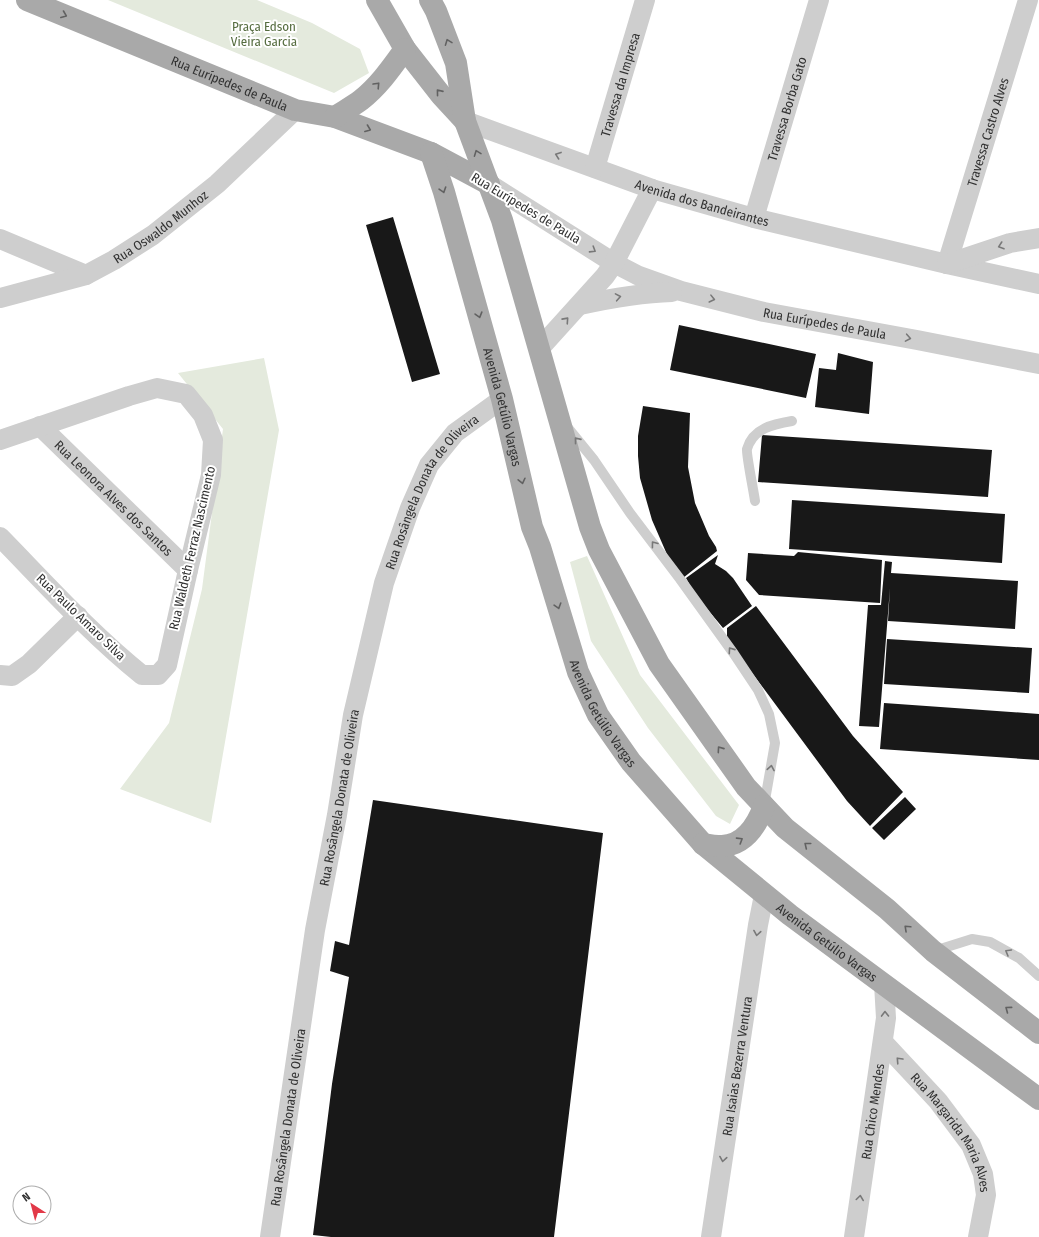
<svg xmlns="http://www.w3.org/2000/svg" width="1039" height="1237" font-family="'Fira Sans Condensed',sans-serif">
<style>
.green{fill:#e4eadd}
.building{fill:#181818}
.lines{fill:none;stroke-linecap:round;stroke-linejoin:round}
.service{stroke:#cecece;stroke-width:10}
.minor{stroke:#cecece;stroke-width:20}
.primary{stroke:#a9a9a9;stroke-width:22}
.oneway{stroke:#616161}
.oneway2{stroke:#787878}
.labels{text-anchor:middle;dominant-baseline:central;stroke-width:4;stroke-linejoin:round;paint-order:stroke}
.park-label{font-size:13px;fill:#556c3f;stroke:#fff}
.street-label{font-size:13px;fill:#313131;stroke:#fff}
</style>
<rect width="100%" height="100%" fill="#fff"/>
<path class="green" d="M108,0h149l55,23 48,26 9,24 -35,20z
M264,358l15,72 -68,393 -91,-34 49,-66 33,-134 21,-160 -45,-56z
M587,556l53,119 99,130 -9,19 -14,-8 -68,-88 -57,-87 -21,-79z"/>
<path class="building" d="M393,217l47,157 -28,8 -46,-157z
M679,325l137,29 -10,44 -136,-28z
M838,353l35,9 -4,52 -54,-7 4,-39 17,2z
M643,406l47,7 -2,54 7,36 14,33 7,11 1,4 -34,27 -14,-19 -17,-39 -12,-42 -2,-22v-20z
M762,435l230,15 -4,47 -230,-15z
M792,500l213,14 -3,49 -213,-14z
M798,552l84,8 -2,43 -121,-8 -13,-15 2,-27 46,3z
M718,555l-3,9 11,7 7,7 19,28 -29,22 -29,-35 -8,-15z
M885,561l7,1 -1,11 127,8 -3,48 -127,-8 2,-33 -11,139 -20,-1 9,-121h13z
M756,606l97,130 50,56 -33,34 -23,-25 -120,-162v-11z
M887,639l145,9 -3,45 -145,-9z
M884,703l155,11v46l-159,-11z
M905,797l11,12 -32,31 -12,-12z
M373,800l230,33 -49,404h-223l-18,-2 19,-151 17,-107 -19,-6 5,-30 14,4z"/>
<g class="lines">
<path class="service" d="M568,428l26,32 36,53 50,66 54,75 24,36 11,24 6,29 -11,63
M755,501c-1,-8 -9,-47 -8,-52 6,-21 27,-25 45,-28
M934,951l38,-12 18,3 29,16 20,18"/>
<g class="minor">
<path id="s1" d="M465,121l187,68 102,29 193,46 92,20"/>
<path id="s2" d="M595,168l50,-168"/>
<path id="s3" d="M489,184l125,79 25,13 42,15 83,21 153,28 122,24"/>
<path id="s4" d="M754,218l65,-218"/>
<path d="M0,239l86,36"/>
<path id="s5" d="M947,264l81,-264"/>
<path d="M947,264l63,-21 29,-5"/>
<path id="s6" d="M0,298l86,-23 28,-15 39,-25 64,-51 78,-74"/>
<path d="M580,305c32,-7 59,-12 92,-13"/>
<path d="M539,349l66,-73 9,-13 38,-74"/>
<path id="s7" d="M40,426l148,144"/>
<path d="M0,440l129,-44 28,-8 29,6 17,21 10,25 -2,35 -23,95 -21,95 -9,10h-16c-51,-41 -96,-91 -142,-138"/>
<path d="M0,675l12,1 17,-12 49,-48"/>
<path id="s8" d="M883,1042l55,59 33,44 12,29 3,21 -8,42"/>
<path id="s9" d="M270,1237l45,-307 22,-115 16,-100 31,-132 26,-75 19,-43 26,-32 47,-34"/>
<path id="s10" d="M711,1237l47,-312 6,-30"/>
<path id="s11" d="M854,1237l32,-219 -2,-34"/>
</g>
<g class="primary">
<path id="s12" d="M27,0l268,110 40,7 96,36 58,31"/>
<path d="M377,0l28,49 36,46 24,26"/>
<path d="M430,0l6,11 20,52 9,58 37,99 88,307 9,23 60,114 87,123 39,41 102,81 46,42 106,82"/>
<path d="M335,117c9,-6 18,-11 26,-17 18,-14 31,-33 44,-51"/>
<path id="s13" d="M431,153l13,39 58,207 30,128 8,20 38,125 20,43 33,47 72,82 87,71 249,184"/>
<path d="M703,844c6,1 12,2 19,2 23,-1 35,-21 42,-40"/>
</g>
</g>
<defs><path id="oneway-chevron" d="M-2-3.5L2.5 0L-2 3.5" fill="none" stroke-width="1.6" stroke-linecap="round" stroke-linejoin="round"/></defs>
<g class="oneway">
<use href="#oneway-chevron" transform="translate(64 15) rotate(22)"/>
<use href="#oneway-chevron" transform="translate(448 42) rotate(-111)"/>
<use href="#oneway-chevron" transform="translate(377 85) rotate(-47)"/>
<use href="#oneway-chevron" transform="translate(439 92) rotate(-129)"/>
<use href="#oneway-chevron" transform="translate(368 129) rotate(21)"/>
<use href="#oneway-chevron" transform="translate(477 153) rotate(-111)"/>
<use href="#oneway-chevron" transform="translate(443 190) rotate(72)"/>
<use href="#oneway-chevron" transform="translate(479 315) rotate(74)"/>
<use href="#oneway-chevron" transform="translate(522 481) rotate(77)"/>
<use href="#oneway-chevron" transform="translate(558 606) rotate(73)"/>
<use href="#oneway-chevron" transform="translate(720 749) rotate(-125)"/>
<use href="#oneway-chevron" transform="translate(740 840) rotate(-32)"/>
<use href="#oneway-chevron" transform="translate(807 845) rotate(-141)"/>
<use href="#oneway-chevron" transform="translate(907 928) rotate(-137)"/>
<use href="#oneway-chevron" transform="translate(1008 1009) rotate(-143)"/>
</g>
<g class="oneway2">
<use href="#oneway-chevron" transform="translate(558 155) rotate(-160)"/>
<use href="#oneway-chevron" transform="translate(1001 246) rotate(161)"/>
<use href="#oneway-chevron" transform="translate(593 250) rotate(32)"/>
<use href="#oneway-chevron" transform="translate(618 297) rotate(-10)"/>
<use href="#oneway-chevron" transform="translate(712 299) rotate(14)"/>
<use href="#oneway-chevron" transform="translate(566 320) rotate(-48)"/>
<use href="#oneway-chevron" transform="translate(908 338) rotate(10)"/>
<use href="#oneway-chevron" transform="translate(577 440) rotate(-129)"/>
<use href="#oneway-chevron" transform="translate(654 544) rotate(-127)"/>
<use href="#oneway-chevron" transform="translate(731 650) rotate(-125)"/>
<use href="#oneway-chevron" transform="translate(771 768) rotate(-80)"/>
<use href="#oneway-chevron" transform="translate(757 933) rotate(99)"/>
<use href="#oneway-chevron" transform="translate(1008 952) rotate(-150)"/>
<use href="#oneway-chevron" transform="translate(885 1014) rotate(-91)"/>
<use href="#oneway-chevron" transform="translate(899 1060) rotate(-133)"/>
<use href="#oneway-chevron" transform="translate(723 1159) rotate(99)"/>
<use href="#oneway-chevron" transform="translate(860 1198) rotate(-82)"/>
</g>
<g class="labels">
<g class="park-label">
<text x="264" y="26">Praça Edson<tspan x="264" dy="15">Vieira Garcia</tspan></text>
</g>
<g class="street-label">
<text stroke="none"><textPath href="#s12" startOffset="219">Rua Eurípedes de Paula</textPath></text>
<text stroke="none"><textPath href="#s2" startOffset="87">Travessa da Impresa</textPath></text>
<text stroke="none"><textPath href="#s4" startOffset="114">Travessa Borba Gato</textPath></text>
<text stroke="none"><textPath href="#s5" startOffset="138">Travessa Castro Alves</textPath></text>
<text stroke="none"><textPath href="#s1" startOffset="251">Avenida dos Bandeirantes</textPath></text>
<text transform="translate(526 208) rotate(31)">Rua Eurípedes de Paula</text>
<text stroke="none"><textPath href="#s6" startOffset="178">Rua Oswaldo Munhoz</textPath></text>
<text stroke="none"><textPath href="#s3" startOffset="368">Rua Eurípedes de Paula</textPath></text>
<text stroke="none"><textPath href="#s13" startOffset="264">Avenida Getúlio Vargas</textPath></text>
<text stroke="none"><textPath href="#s9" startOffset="769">Rua Rosângela Donata de Oliveira</textPath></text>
<text stroke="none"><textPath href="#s7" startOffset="103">Rua Leonora Alves dos Santos</textPath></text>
<text transform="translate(192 548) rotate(-77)">Rua Waldeth Ferraz Nascimento</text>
<text transform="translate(81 617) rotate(44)">Rua Paulo Amaro Silva</text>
<text stroke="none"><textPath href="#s13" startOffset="588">Avenida Getúlio Vargas</textPath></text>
<text stroke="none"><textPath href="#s9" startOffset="445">Rua Rosângela Donata de Oliveira</textPath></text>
<text stroke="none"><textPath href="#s13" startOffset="912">Avenida Getúlio Vargas</textPath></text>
<text stroke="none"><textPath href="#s10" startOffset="173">Rua Isaias Bezerra Ventura</textPath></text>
<text stroke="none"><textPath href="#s11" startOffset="127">Rua Chico Mendes</textPath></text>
<text stroke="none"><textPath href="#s9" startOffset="121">Rua Rosângela Donata de Oliveira</textPath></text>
<text stroke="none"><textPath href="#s8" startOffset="115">Rua Margarida Maria Alves</textPath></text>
</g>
</g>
<g transform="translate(32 1205) rotate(324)"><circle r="19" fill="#ffffff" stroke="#adadad"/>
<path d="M0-3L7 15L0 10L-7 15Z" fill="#e23948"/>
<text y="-6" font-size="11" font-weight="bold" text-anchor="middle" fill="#313131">N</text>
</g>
</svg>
